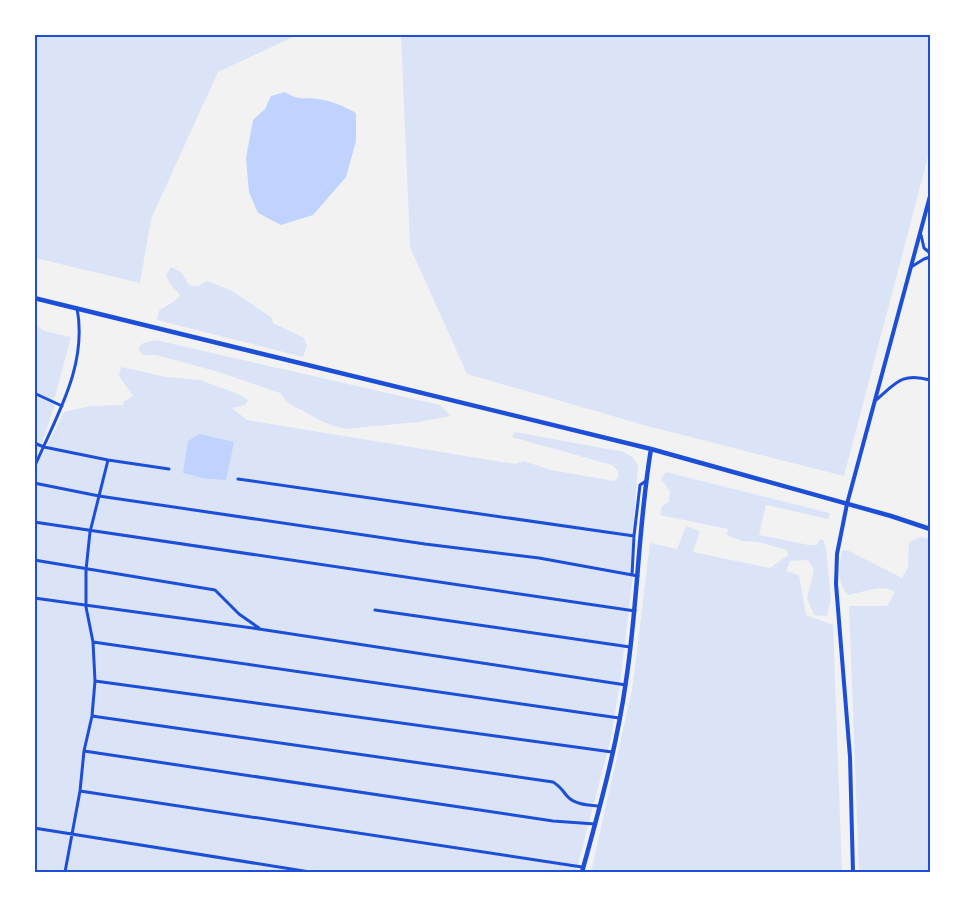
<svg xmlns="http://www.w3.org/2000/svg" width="965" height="907" font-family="'Roboto Serif',serif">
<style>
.green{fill:#dbe4f7}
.water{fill:#bfd3fe}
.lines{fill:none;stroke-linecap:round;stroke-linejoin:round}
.minor{stroke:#1d4ed8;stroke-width:3}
.tertiary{stroke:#1d4ed8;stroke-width:4}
.secondary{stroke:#1d4ed8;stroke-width:4.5}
.neatline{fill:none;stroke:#1d4ed8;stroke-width:2}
</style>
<rect width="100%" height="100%" fill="#f2f2f2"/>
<path class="green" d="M35,34l262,1 -79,37 -67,147 -11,64 -105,-25z
M401,35h529v114l-86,327 -197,-50 -180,-52 -57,-127z
M171,267l10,5 8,13 9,1 9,-5 25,10 40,27 1,5 31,15 3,8 -4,11 -146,-37 2,-9c6,-5 18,-10 21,-16l-10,-11 -4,-9z
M35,325l10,6 26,6 -16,60 -4,1 5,3 -21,62z
M155,340l285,65 11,11 -33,6 -73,7 -20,-6 -37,-20 -8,-10 -61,-21 -63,-17h-13l-5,-5 3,-6z
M121,367l46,10 33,3 38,14 10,6 -3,5 -13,3 15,12 268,44 9,-3 27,9 63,11 4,-3v-7l-6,-6 -100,-28 3,-5 109,20 8,5 6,8 -4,53 -1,57 -13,108 -9,55 -35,134h-541l-1,-401 30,-59 27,-6 33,-1 -1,-3 10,-6 -14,-20z
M666,472l164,41 -2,6 -62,-14 -7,30 50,10h8l3,-6 4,2 2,8 5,50 -4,17 -13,-1 -7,-17 7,-28 -6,-10 -18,1 -4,10 13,4 7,40 27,10 9,247h-251l41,-182 18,-147 27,6 9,-23 14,5 -7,21 77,16 18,-13 -1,-5 -29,-8 -16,-1 -15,-6 1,-6 -68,-14 2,-9 7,-4 1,-11 -9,-12z
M921,537l9,2v333h-71l-10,-266h38l8,-14c-14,-9 -32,1 -47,3 -12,-14 -9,-28 -6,-44l5,-1 55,28 6,-11 1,-25z"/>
<path class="water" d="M285,92c13,9 19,5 33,7 15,2 25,7 38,14v28l-10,36 -33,38 -32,10 -23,-12 -9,-21 -3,-34 7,-38 12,-11 6,-13z
M200,434l34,8 -8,38 -24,-2 -19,-5 5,-32z"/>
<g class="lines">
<path class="minor" d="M921,235l3,13 6,5
M911,267l13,-8 6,-2
M34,393l28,13
M876,400c20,-17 26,-28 54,-20
M34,443l10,4 64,13 61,9
M34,468c22,-52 54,-102 43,-160
M238,479l396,57
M34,483l65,13 326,48 114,14 99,18
M34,522l601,89
M34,560l181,30 24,24 20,14
M632,575l2,-39 6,-51 6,-4
M34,598l225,31 367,56
M375,610l255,37
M93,642l526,76
M95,681l517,71
M92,716l461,66c7,4 9,8 14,14 8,9 21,9 32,10
M84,751l469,70 42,3
M80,791l502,76
M34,828l276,44
M65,872l15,-81 4,-40 8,-35 3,-35 -2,-39 -7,-35v-37l4,-38 18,-72"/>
<path class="tertiary" d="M853,872l-3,-115 -14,-173 1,-30 10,-50 83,-308"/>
<path class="secondary" d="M34,298l617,151 240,67 39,13
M582,872c17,-62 35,-126 44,-191 12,-77 12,-155 25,-232"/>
</g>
<rect width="965" height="907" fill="none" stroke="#ffffff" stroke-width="72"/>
<rect x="36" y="36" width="893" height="835" class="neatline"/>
</svg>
